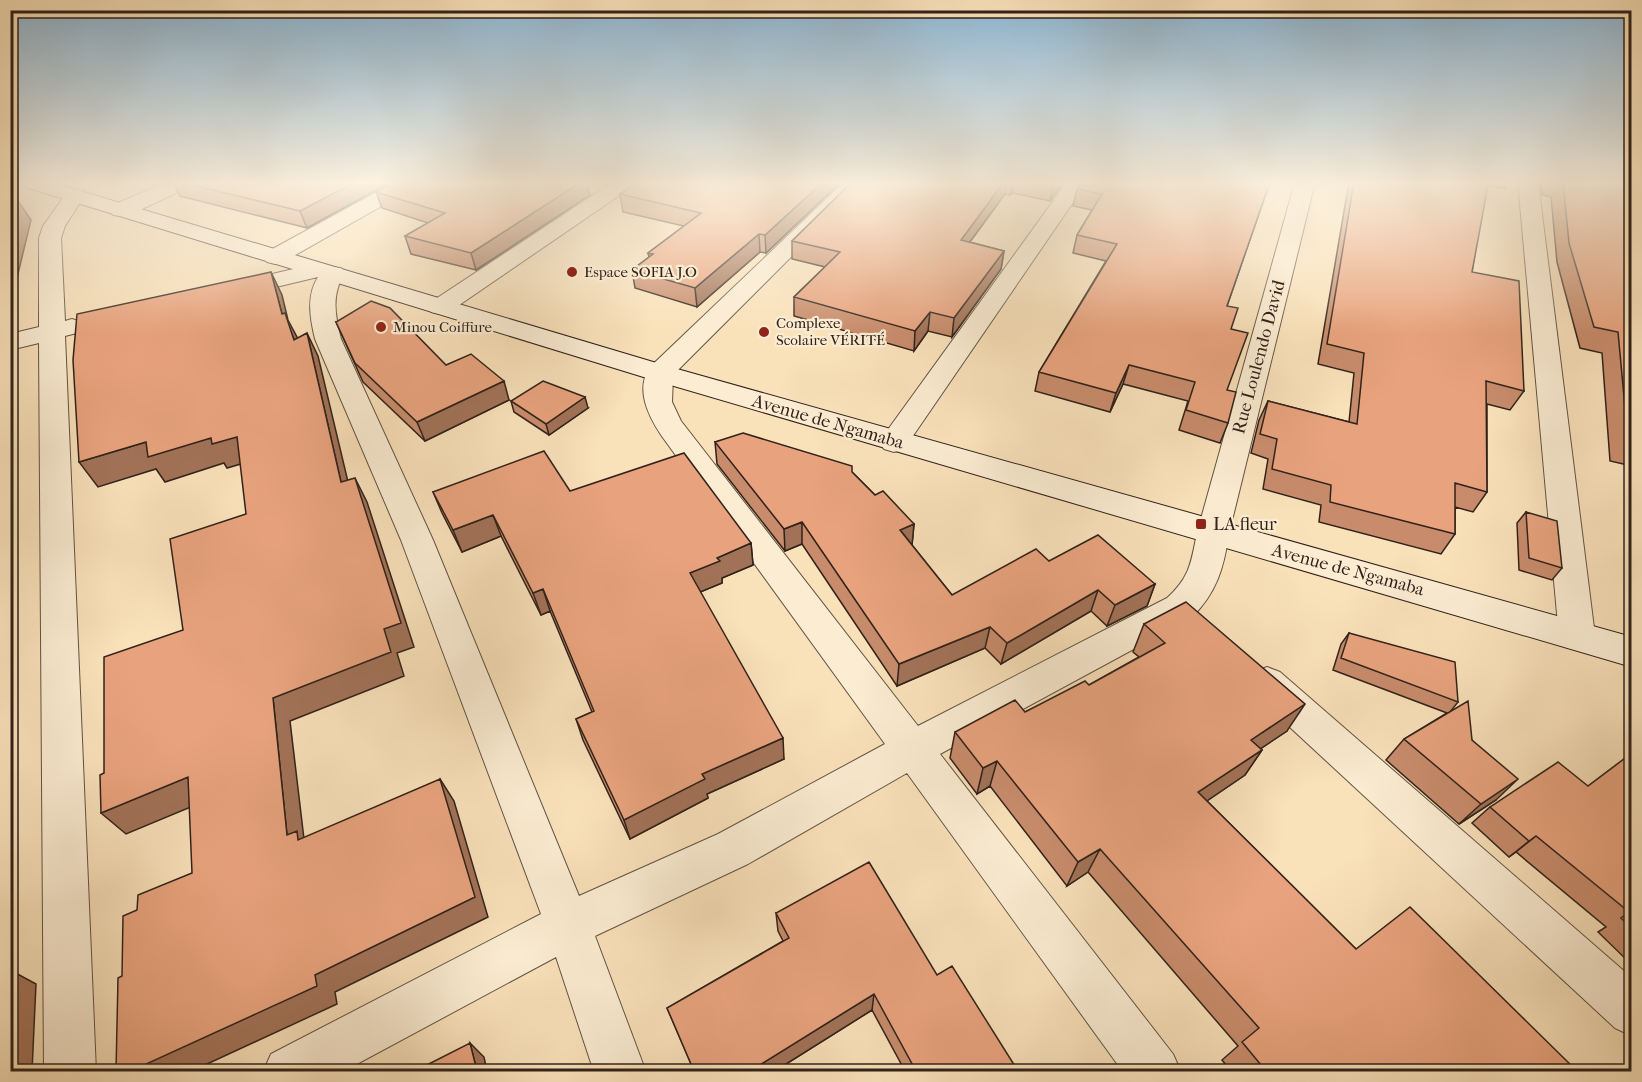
<svg xmlns="http://www.w3.org/2000/svg" width="1642" height="1082" font-family="'IM FELL French Canon',serif">
<style>
.lines{fill:none;stroke-linecap:round;stroke-linejoin:round}
.minor-casing{stroke:#625242;stroke-width:2}
.secondary-casing{stroke:#30221a;stroke-width:2}
.minor{fill:#fbecd2;fill-rule:evenodd}
.secondary{fill:#fbecd2;fill-rule:evenodd}
.wall{fill:#c88c6c;stroke:#30221a;stroke-width:1.5}
.shaded-wall{fill:#a27258;stroke:#30221a;stroke-width:1.5}
.building{fill:#e8a37e;stroke:#30221a;stroke-width:1.5}
.poi-dot{fill:#8f2418;stroke:#fbecd2;stroke-width:2}
.labels{text-anchor:middle;dominant-baseline:central;stroke-width:4.5;stroke-linejoin:round;paint-order:stroke}
.far-poi-label{font-size:15px;fill:#30221a;stroke:#fbecd2;text-anchor:start}
.street-label{font-size:18px;fill:#30221a;stroke:#fbecd2}
.poi-label{font-size:18px;fill:#30221a;stroke:#fbecd2;text-anchor:start}
</style>
<rect width="100%" height="100%" fill="#f9e1ba"/>
<filter id="stains"><feTurbulence type="fractalNoise" baseFrequency=".00333" numOctaves="4"/><feColorMatrix values="0 0 0 0 .2 0 0 0 0 .09 0 0 0 0 .02 0 0 0 .5 -.17"/></filter>
<radialGradient id="worn" r=".72"><stop offset=".6" stop-color="#630" stop-opacity="0"/><stop offset="1" stop-color="#630" stop-opacity=".3"/></radialGradient>
<g class="lines">
<g class="minor-casing">
<path id="minor" d="M167,182h27l-3,4 -62,29 -8,1 -8,-1 -3,-5 3,-5z
M395,182h25l-3,4 -134,76 -8,2 -8,-2 -4,-5 4,-5z
M613,182h23l-3,4 -184,126 -9,2 -9,-2 -3,-5 3,-5z
M844,182h22l-193,193 -1,27 9,19 237,305 249,-128c23,-21 24,-35 30,-65l98,-351h20l-86,351c-5,34 -12,60 -38,85l-251,136 233,300 8,18h-58l-216,-299 -159,91 -153,72 51,136h-52l-38,-115 -214,115h-79l8,-18 270,-140 -140,-374 -86,-201c-5,-21 -9,-43 3,-62l-88,21 -9,-2 -3,-5 3,-5 98,-23 10,4 12,1 4,5c-14,21 -10,42 -4,66l92,201 146,356 139,-62 167,-90 -224,-309c-13,-20 -26,-46 -11,-68z
M1067,182h20l-183,267 -10,3 -10,-3 -5,-7 5,-7z
M1518,182h20l57,454 -5,10 -13,4 -13,-4 -5,-10z
M75,189l7,2 3,4 -20,31 -4,12 4,83 7,-2 9,3 4,5 -4,5 -16,4 31,736h-52l-5,-729 -29,7v-16l29,-7v-89l4,-12 25,-35z
M1267,667l13,5 352,306v58l-17,-8 -361,-334 -6,-11 6,-11z"/>
</g>
<g class="secondary-casing">
<path id="secondary" d="M19,182h31l620,185 962,270v30l-982,-288 -628,-193z"/>
</g>
<use href="#minor" class="minor"/>
<use href="#secondary" class="secondary"/>
</g>
<path class="wall" d="M173,182h218l-84,46 -127,-32z
M841,182l-75,71 -6,-1 -63,55 -62,-19 -3,-18 17,-13 -1,-4 36,-27 -61,-14 -3,-18z
M852,182h212l-14,19 -38,-8 -2,2 -5,-1 -35,48 34,9 -3,18 -49,68 -24,-6 -14,20 -120,-35v-19l31,-30 -33,-8v-18z
M1270,182l-43,124 4,23 -4,61 1,33 -8,20 -41,-13 9,-29 -65,-17 -13,28 -75,-21 4,-19 67,-111 -33,-8 4,-18 15,-25 -19,-4 4,-17z
M1349,182h159l-3,7 -19,-4 -14,87 52,119 -14,19 -23,-6v88l-14,20 -18,-5v27l-14,20 -122,-32 2,-17 -58,-16 5,-30 -17,-6 8,-33 9,-19 81,21 5,-49 -36,-9z
M1540,182h92v284l-22,-5 -8,-108 -22,-5 -23,-86 -6,-65 -9,-2z
M376,192l214,3 -114,75 -65,-16 -6,-18 23,-13 -46,-15z
M336,322l110,43 63,35 -84,41 -62,-59z
M511,401l77,7 -39,27 -35,-23z
M715,442l137,30 23,23 39,29 -2,21 40,50 97,-34 106,23 -8,22 -40,20 -16,-15 -90,53 -16,-16 -88,38 -95,-142 -17,7 -68,-87z
M570,491l181,52 2,22 -31,13v5l-22,9 84,167 -77,35 1,4 -78,41 -47,-99 -7,-21 16,-7 -42,-101 -9,4 -40,-79 -39,16 -20,-39 -9,-21z
M1526,512l36,56 -10,12 -33,-10 -2,-47z
M1144,624l143,107 -26,17 1,2 -17,25 -38,26 149,148 221,122h-346l-9,-11 16,-14 -150,-174 -21,14 -77,-100 -13,8 -27,-36 5,-26 70,-20 64,-27 50,-28 -6,-5z
M1349,633l109,69 -8,10 22,28 24,60 -37,24 -73,-64 18,-21 43,-26 -114,-43 8,-26z
M1632,753v212l-34,-33 8,-5 -90,-75 -7,5 -37,-34 18,-16 98,-21z
M776,913l161,62 81,96h-113l-33,-61 -97,61h-81l-27,-63 116,-67 -5,-10z"/>
<path class="shaded-wall" d="M355,182h36l-84,46 -7,-17z
M581,182h6l3,13 -114,75 -5,-17z
M823,182h18l-75,71 -1,-18z
M1004,182h3l-2,12 -47,64 3,-18z
M1012,182h1l-1,11 -2,2z
M1055,182h9l-14,19 4,-17z
M14,195l17,25 -15,62 -6,1v-75z
M759,234l1,18 -63,55 -2,-19z
M1004,251l-3,18 -49,68 2,-19z
M271,272l11,23 6,25 9,17 9,27 -24,-50z
M930,312l-2,19 -14,20 1,-20z
M307,333l11,23 36,151 -13,-25z
M1129,365l-6,19 -13,28 6,-19z
M504,381l5,19 -84,41 -8,-19z
M585,397l3,11 -39,27 -3,-11z
M237,437l14,24 -24,7 -3,-5 -59,19 -9,-13 -58,18 -19,-25 67,-20z
M355,478l12,24 47,145 -17,6 7,23 -114,45 14,118 12,13 -29,-17 -14,-137 111,-69z
M493,515l8,21 -39,16 -9,-22z
M802,522v22l-17,7 -1,-22z
M914,524l-2,21 -12,-15z
M751,543l2,22 -31,13v5l-29,12 -3,-22 27,-15z
M1155,584l-8,22 -40,20 8,-21z
M543,589l7,22 -9,4 -8,-22z
M1098,590l-7,21 -90,53 6,-21z
M990,627l-5,21 -88,38 2,-22z
M1305,704l-18,27 -52,35 16,-26z
M783,738l1,21 -77,35 1,4 -78,41 -6,-19 78,-46z
M1262,750l-17,25 -62,42 15,-25z
M997,761l-7,25 -13,8 6,-26z
M188,777l22,22 -84,35 -25,-21z
M440,779l14,22 34,116 -153,75 2,12 -145,67h-61l184,-96z
M1518,779l-22,21 -37,24 22,-20z
M1536,836l-20,16 -7,5 20,-16z
M1100,849l-12,23 -21,14 11,-24z
M10,970l26,14 -4,87h-22z
M874,994l-2,16 -97,61h-25z
M470,1043l14,14 3,14h-10z"/>
<path class="building" d="M180,182h175l-55,29z
M394,182h187l-110,71 -66,-17 40,-23 -69,-21z
M638,182h185l-58,53 -6,-1 -64,54 -63,-18 21,-16 -5,-1 53,-40 -81,-19z
M852,182h152l-43,58 43,11 -50,67 -24,-6 -15,19 -121,-34 46,-45 -48,-11z
M1082,182h188l-43,124 11,2 -7,21 17,4 -21,57 9,2 -8,31 -42,-13 9,-28 -66,-17 -13,28 -77,-21 78,-128 -40,-9 25,-41 -25,-5z
M1354,182h132l1,9 -15,81 47,9 5,110 -38,-10 1,111 -32,-9v51l-125,-32 1,-17 -59,-16 5,-30 -17,-5 8,-33 89,23 7,-71 -37,-9z
M1563,182h69v258h-4l-10,-108 -24,-5 -25,-84z
M10,193l4,2 -4,13z
M271,272l11,42 3,-1 9,27 13,-7 34,149 14,-4 46,145 -17,6 7,23 -118,46 14,137 10,-4 1,9 142,-61 35,118 -160,78 2,11 -186,85h-15l2,-93 4,-2 1,-60 14,-6 1,-15 54,-22 -4,-96 -87,36 -1,-38 4,-2v-116l79,-27 -13,-91 76,-25 -9,-77 -25,7 -1,-6 -63,19 -2,-15 -67,20 -6,-102 4,-46z
M371,301l19,7 56,57 25,-11 33,27 -87,41 -62,-59 -19,-41z
M543,381l42,16 -39,27 -35,-23z
M743,433l109,33v6l23,23 8,-4 31,33 -14,6 52,65 84,-46 13,12 49,-26 57,49 -40,21 -17,-15 -91,53 -17,-16 -91,37 -97,-142 -18,7 -69,-87z
M544,451l26,40 114,-38 67,90 -34,15 3,3 -30,12 93,165 -81,36 3,5 -81,41 -48,-101 18,-8 -51,-122 -10,4 -40,-78 -40,15 -20,-38z
M1526,512l31,9 5,47 -33,-10z
M1186,602l119,102 -54,36 11,10 -64,42 158,157 54,-42 167,164h-311l-24,-29 17,-14 -159,-179 -22,13 -81,-101 -14,7 -28,-36 60,-32 10,12 60,-31 4,4 76,-42 -21,-19z
M1349,633l106,29 3,40 -117,-44z
M1468,701l4,39 46,39 -37,25 -77,-65z
M1632,753v175l-11,-10 8,-6 -93,-76 -7,5 -39,-34 68,-45 30,24z
M869,862l68,113 15,-9 66,105h-102l-42,-77 -124,77h-56l-27,-63 122,-70 -13,-25z
M470,1043l7,28h-62z"/>
<linearGradient id="sky" x2="0" y2="1"><stop stop-color="#8cb7d6"/><stop offset="0.55" stop-color="#fcf2e0"/><stop offset="1" stop-color="#fcf2e0" stop-opacity="0"/></linearGradient>
<rect width="1642" height="333" fill="url(#sky)"/>
<g class="poi-dot">
<circle cx="572" cy="272" r="6"/>
<circle cx="381" cy="327" r="6"/>
<circle cx="764" cy="332" r="6"/>
<rect x="1195" y="518" width="12" height="12" rx="3"/>
</g>
<g class="labels">
<g class="far-poi-label">
<text x="584" y="272">Espace SOFIA J.O</text>
<text x="776" y="323">Complexe<tspan x="776" dy="17">Scolaire VÉRITÉ</tspan></text>
<text x="393" y="327">Minou Coiffure</text>
</g>
<g class="street-label">
<text transform="translate(1259 357) rotate(-75)">Rue Loulendo David</text>
<text transform="translate(828 422) rotate(16)">Avenue de Ngamaba</text>
<text transform="translate(1348 570) rotate(15)">Avenue de Ngamaba</text>
</g>
<g class="poi-label">
<text x="1213" y="524">LA fleur</text>
</g>
</g>
<rect width="1642" height="1082" fill="none" stroke="#f9e1ba" stroke-width="36"/>
<rect x="12" y="12" width="1618" height="1058" fill="none" stroke="#30221a" stroke-width="3"/>
<rect x="18" y="18" width="1606" height="1046" fill="none" stroke="#30221a" stroke-width="1.5"/>
<rect width="100%" height="100%" filter="url(#stains)"/>
<rect width="100%" height="100%" fill="url(#worn)"/>
</svg>
